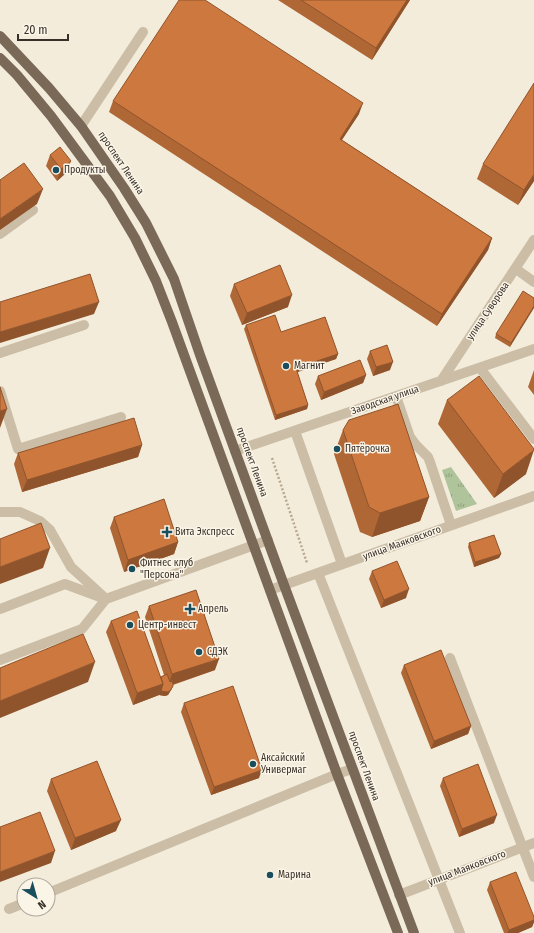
<svg xmlns="http://www.w3.org/2000/svg" width="534" height="933" font-family="'Fira Sans Condensed',sans-serif">
<style>
.park{fill:url(#park-tufts)}
.lines{fill:none;stroke-linecap:round;stroke-linejoin:round}
.path{stroke:#b8a890;stroke-width:2.5;stroke-dasharray:2 2;stroke-linecap:butt}
.minor{stroke:#ccbea6;stroke-width:10}
.major{stroke:#7b6958;stroke-width:10}
.wall{fill:#b06736}
.shaded-wall{fill:#90542c}
.building{fill:#cd783f;stroke:#90542c}
.poi-dot{fill:#1a4e5c;stroke:#fbf5e8;stroke-width:1.5}
.labels{text-anchor:middle;dominant-baseline:central;stroke-width:3;stroke-linejoin:round;paint-order:stroke}
.street-label{font-size:10px;fill:#382f28;stroke:#fbf5e8}
.poi-label{font-size:10px;fill:#382f28;stroke:#fbf5e8;text-anchor:start}
</style>
<defs>
<pattern id="park-tufts" width="24" height="20" patternUnits="userSpaceOnUse"><rect width="24" height="20" fill="#afc49a"/><path d="M3 7l-1-3M5 7V3M7 7l1-3M15 17l-1-3M17 17v-4M19 17l1-3" fill="none" stroke="#8fa07e"/></pattern>
</defs>
<rect width="100%" height="100%" fill="#f3ecdb"/>
<path class="park" d="M451,467l26,37 -21,7 -14,-41z"/>
<g class="lines">
<path class="path" d="M272,458l35,105"/>
<path class="minor" d="M81,126l62,-94
M0,234l33,-24
M516,269l18,13
M0,353l84,-28
M480,368l54,71
M441,381l93,-141
M0,391l18,58 103,-32
M396,396l14,41 6,8 12,12 2,5 21,63
M295,431l47,133
M235,451l299,-102
M0,512h20l20,9 10,9 21,37 35,32
M318,573l142,360
M270,590l264,-94
M0,609l65,-25 35,13
M450,658l84,219
M0,660l82,-31 24,-30 162,-59
M48,893l289,-119 15,-5
M399,895l135,-52
M9,909l15,-6"/>
<path class="major" d="M0,36l49,52 32,38 43,62 22,35 28,56 26,76 84,230 130,348
M0,58l17,17 34,41 59,80 25,42 21,43 16,41 165,452 61,159"/>
</g>
<path class="wall" d="M278,0h132l-38,60z
M113,101l246,13 -17,26 150,98 -4,12 -51,76 -328,-214z
M50,155l16,18 -9,8 -11,-15z
M483,164l51,17 -16,24 -41,-26z
M234,284l54,23 -46,18 -12,-29z
M534,298l-24,49 -15,-9 1,-4z
M246,325l35,7 57,22 -2,5 -39,13 11,33 -1,4 -32,11 -31,-91z
M370,351l20,19 -17,6 -6,-17z
M534,370v25l-6,-8z
M366,375l-3,8 -42,17 -6,-16 3,-8z
M447,400l79,74 -32,24 -56,-74z
M343,430l86,67 -9,24 -48,16 -12,-5 -26,-78z
M142,445l-4,12 -116,35 -8,-28 4,-11z
M114,517l64,25 -4,12 -50,18 -14,-44z
M469,543l32,11 -2,4 -25,9 -6,-20z
M372,571l34,27 -25,10 -12,-29z
M149,606l66,64 -42,15 -2,5 -3,5 -3,1 -6,-1 -26,10 -27,-73 5,-11 50,56 3,-2 -19,-58z
M404,665l67,61 -3,8 -37,15 -30,-76z
M184,703l75,75 -48,17 -30,-83z
M443,778l51,45 -35,14 -19,-51z
M51,779l65,52 -45,19 -24,-59z
M490,882l44,35v5l-2,5 -14,6h-14l-17,-43z"/>
<path class="shaded-wall" d="M407,0h3l-38,60 4,-12z
M363,103l-4,11 -24,36 5,-11z
M71,161l-5,12 -9,8 4,-12z
M534,174v7l-16,24 6,-15z
M43,189l-6,15 -37,26v-11z
M492,238l-4,12 -51,76 5,-12z
M292,295l-4,12 -46,18 5,-12z
M99,302l-5,12 -94,29v-11z
M534,306v2l-24,39 1,-4z
M338,354l-2,5 -41,14 1,-5z
M393,362l-3,8 -17,6 3,-9z
M366,375l-3,8 -42,17 3,-8z
M308,405l-1,4 -32,11 1,-5z
M7,409l-7,19v-17z
M142,445l-4,12 -116,35 5,-12z
M534,450l-8,24 -32,24 9,-24z
M429,497l-9,24 -48,16 8,-24z
M178,542l-4,12 -50,18 4,-12z
M50,548l-7,20 -43,16v-17z
M501,554l-2,4 -25,9 1,-5z
M409,589l-3,9 -25,10 3,-8z
M219,659l-4,11 -47,16 4,-12z
M95,662l-7,20 -88,36v-17z
M163,684l10,2 -2,4 -3,5 -3,1 -6,-1 -26,10 4,-12z
M471,726l-3,8 -37,15 3,-8z
M262,770l-3,8 -48,17 3,-8z
M497,815l-3,8 -35,14 3,-8z
M121,820l-5,11 -45,19 4,-12z
M55,851l-4,12 -51,19v-10z
M534,920v2l-2,5 -14,6h-11l2,-3z"/>
<path class="building" d="M179,0h26l158,103 -23,36 152,99 -50,76 -329,-213z
M301,0h106l-31,48z
M534,83v91l-10,16 -41,-26z
M60,147l11,14 -10,8 -11,-14z
M24,163l19,26 -43,30v-39z
M280,265l12,30 -45,18 -13,-29z
M90,274l9,28 -99,30v-30z
M523,291l11,7v8l-23,37 -15,-9z
M275,315l6,17 44,-15 13,37 -42,14 12,37 -32,10 -30,-90z
M387,345l6,17 -17,5 -6,-16z
M360,360l6,15 -42,17 -6,-16z
M479,376l55,73v1l-31,24 -56,-74z
M0,387l7,22 -7,2z
M398,404l31,93 -49,16 -11,-6 -26,-77 6,-10z
M134,418l8,27 -115,35 -9,-27z
M164,499l14,43 -50,18 -14,-43z
M41,523l9,25 -50,19v-28z
M494,535l7,19 -26,8 -6,-19z
M397,561l12,28 -25,11 -12,-29z
M196,590l23,69 -47,15 -23,-68z
M137,611l26,73 -26,9 -26,-72z
M83,634l12,28 -95,39v-33z
M441,650l30,76 -37,15 -30,-76z
M167,674l3,8 2,-1 1,3v2l-3,5 -3,1 -6,-1 2,-7 -2,-7z
M233,686l29,84 -48,17 -30,-84z
M97,761l24,59 -46,18 -24,-59z
M478,764l19,51 -35,14 -19,-51z
M40,812l15,39 -55,21v-45z
M516,872l18,45v3l-25,10 -19,-48z"/>
<g class="poi-dot">
<circle cx="56" cy="170" r="4"/>
<circle cx="286" cy="366" r="4"/>
<circle cx="337" cy="449" r="4"/>
<path d="M165 526h4v4h4v4h-4v4h-4v-4h-4v-4h4z"/>
<circle cx="132" cy="569" r="4"/>
<path d="M188 603h4v4h4v4h-4v4h-4v-4h-4v-4h4z"/>
<circle cx="130" cy="625" r="4"/>
<circle cx="199" cy="652" r="4"/>
<circle cx="253" cy="764" r="4"/>
<circle cx="270" cy="875" r="4"/>
</g>
<g class="labels">
<g class="street-label">
<text transform="translate(121 163) rotate(56)">проспект Ленина</text>
<text transform="translate(488 311) rotate(-56)">улица Суворова</text>
<text transform="translate(385 400) rotate(-19)">Заводская улица</text>
<text transform="translate(252 462) rotate(70)">проспект Ленина</text>
<text transform="translate(402 543) rotate(-20)">улица Маяковского</text>
<text transform="translate(364 766) rotate(70)">проспект Ленина</text>
<text transform="translate(467 868) rotate(-21)">улица Маяковского</text>
</g>
<g class="poi-label">
<text x="64" y="170">Продукты</text>
<text x="294" y="366">Магнит</text>
<text x="345" y="449">Пятёрочка</text>
<text x="175" y="532">Вита Экспресс</text>
<text x="140" y="563">Фитнес клуб<tspan x="140" dy="12">"Персона"</tspan></text>
<text x="198" y="609">Апрель</text>
<text x="138" y="625">Центр-инвест</text>
<text x="207" y="652">СДЭК</text>
<text x="261" y="758">Аксайский<tspan x="261" dy="12">Универмаг</tspan></text>
<text x="278" y="875">Марина</text>
</g>
</g>
<g transform="translate(36 897) rotate(143)"><circle r="19" fill="#fbf5e8" stroke="#ada69b"/>
<path d="M0-3L7 15L0 10L-7 15Z" fill="#1a4e5c"/>
<text y="-6" font-size="11" font-weight="bold" text-anchor="middle" fill="#382f28">N</text>
</g>
<path d="M18 34v6h50v-6" fill="none" stroke="#382f28" stroke-width="2"/>
<text x="24" y="34" font-size="12" fill="#382f28" stroke="#fbf5e8" stroke-width="3" paint-order="stroke">20 m</text>
</svg>
